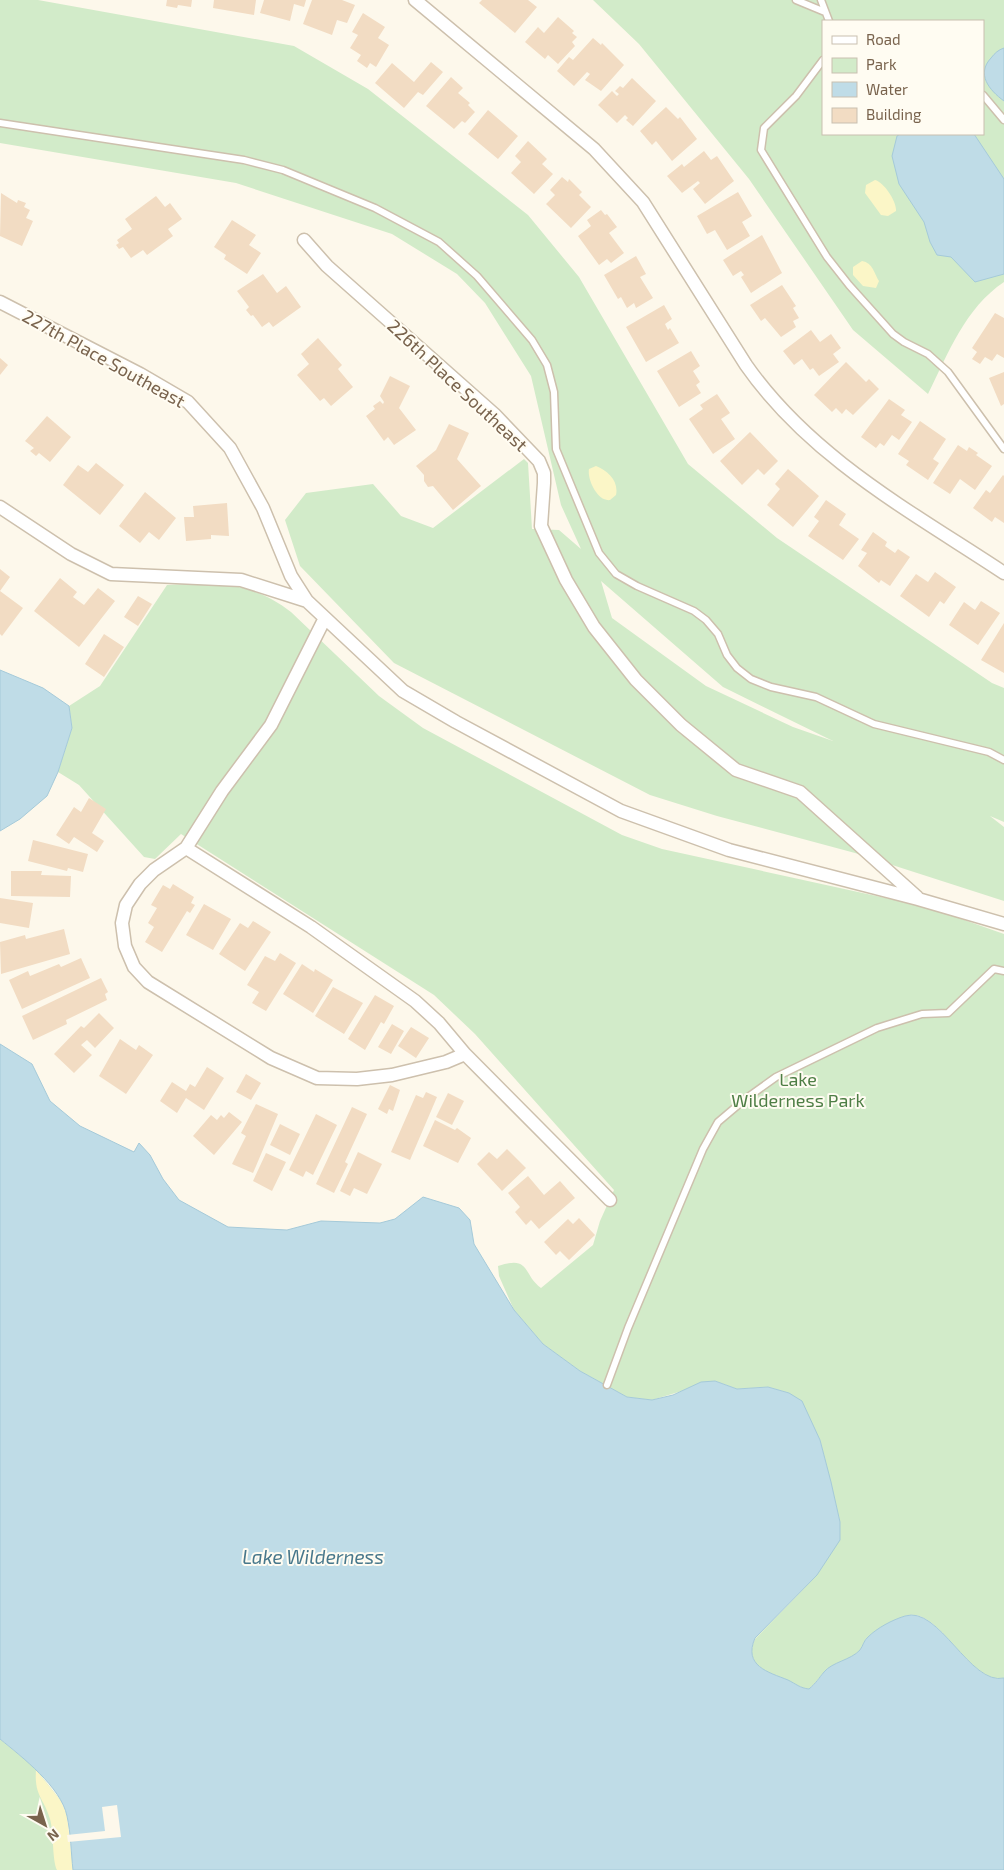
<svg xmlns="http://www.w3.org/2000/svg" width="1004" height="1870" font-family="'Exo 2',sans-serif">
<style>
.green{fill:#d2ebc9;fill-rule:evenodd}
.sand{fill:#fbf6c7}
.water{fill:#bfdce7;stroke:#a5cad9}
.pier{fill:#fdf8eb}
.building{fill:#f2dcc3}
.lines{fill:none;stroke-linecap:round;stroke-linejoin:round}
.service-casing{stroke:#cdc0ad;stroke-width:9}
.minor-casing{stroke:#cdc0ad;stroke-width:15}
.service{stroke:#fff;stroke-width:6}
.minor{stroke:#fff;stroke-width:12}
.labels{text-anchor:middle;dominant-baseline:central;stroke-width:4;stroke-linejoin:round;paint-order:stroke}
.street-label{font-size:18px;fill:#79634d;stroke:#fffcf2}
.park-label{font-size:18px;fill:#4e7e45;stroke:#fffcf2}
.water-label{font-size:19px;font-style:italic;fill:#47778b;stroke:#fffcf2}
</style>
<rect width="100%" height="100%" fill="#fdf8eb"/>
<path class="green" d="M0,0h38l256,46 74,43 160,126 51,62 109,187 89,74 215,145 12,5v134l-14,-6 14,11v74l-149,-48 -138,-37 -67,-21 -256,-132 -94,-97 -15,-46 21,-27 67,-9 28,32 32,12 91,-69 4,4 4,66 27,1 22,19 -20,-44 -30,-129 -46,-73 -28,-29 -65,-40 -156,-51 -236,-40zM601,581l122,106 110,54 -40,-14 -87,-41 -94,-68z
M593,0h411v282c-39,26 -56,72 -76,112l-75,-64 -104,-151 -110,-135zM823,21h160v113h-160z
M210,583c31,2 57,10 81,29l88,84 44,32 199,107 40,14 251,55 23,6 68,24v744c-35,8 -65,-74 -99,-62 -11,4 -28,13 -37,21 -4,3 -5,9 -8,13 -8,9 -23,13 -33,20 -4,2 -12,14 -18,19 -9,-1 -13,-5 -21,-8 -20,-9 -45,-15 -33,-42l62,-64 23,-53 -20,-82 -31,-47 -21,-6 -31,2 -22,-8 -63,19 -25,-3 -47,-26 -37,-27 -29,-34 -15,-34 -1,-10c33,-11 24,8 43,22l52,-43 7,-24 14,-31 -139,-156 -41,-39 -253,-161 -26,25 -11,-2 -65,-72 -21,-13 14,-44 -3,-22 31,-20 67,-101z
M0,1739l34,28 27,34 12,69h-73z"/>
<path class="sand" d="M875,180c9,2 22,22 21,31l-8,5 -7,-1 -16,-22 1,-8z
M862,261c11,2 12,12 17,20l-3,7 -13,-2 -10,-11v-8z
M596,466c12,5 23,15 20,29l-6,5c-12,2 -23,-20 -21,-31z
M36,1770l25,31 6,14 6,55h-16c-5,-10 -3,-37 -7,-51 -6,-21 -16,-23 -14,-49z"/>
<path class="water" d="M1004,48v53c-15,-11 -28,-27 -13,-43 4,-5 7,-8 13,-10z
M900,134h74l30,45v95l-29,8 -24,-25 -14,-2 -7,-13 -6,-20 -25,-38 -7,-28 5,-20z
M0,670l43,18 26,18 3,22 -14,44 -11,24 -27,23 -20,12z
M0,1044l32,20 18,37 30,25 54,26 5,-9 11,12 13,24 16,21 49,27 59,3 34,-9 59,2 15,-4 28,-22 36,11 11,12 4,24 40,66 29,34 37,27 47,26 25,3 21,-5 28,-13 14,-1 22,8 31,-2 21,6 13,8 18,39 11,42 9,40v18l-23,35 -62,63c-12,28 13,34 33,42 8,4 12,8 21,9 7,-6 10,-11 15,-17 8,-10 27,-12 36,-22 3,-4 4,-10 8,-13 9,-9 24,-17 37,-21 34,-11 65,70 99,62v192h-931c-2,-17 -2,-36 -6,-54 -6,-29 -45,-59 -67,-77z"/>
<path class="pier" d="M117,1805l4,32 -53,5 -1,-7 38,-4 -3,-24z"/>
<path class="building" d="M167,0h25l-1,7 -13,-2 -1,3 -11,-2z
M214,0h42l-2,15 -41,-7z
M264,0h42l-2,7 -10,-3 -4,17 -30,-8z
M312,0h30l13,5 -8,18 -10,-3 -5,15 -29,-11z
M482,0h46l9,7 -22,26 -36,-30z
M363,13l22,14 -7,11 11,7 -13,22 -6,-4 -3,5 -10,-7 4,-6 -11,-7 8,-13 -6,-3z
M558,17l16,14 -2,2 5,4 -5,5 3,4 -17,18 -10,-9 -3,4 -20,-17 13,-15 6,6z
M593,38l8,7 1,-2 22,22 -23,26 -16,-11 5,-6 -3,-2 -13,14 -17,-15 12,-14 4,3z
M431,62l12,10 -20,23 -5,-3 -14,16 -29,-25 17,-20 22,19z
M451,77l12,11 -5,5 12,10 -2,2 7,7 -10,11 -3,-2 -8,8 -28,-23z
M632,78l24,23 -23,25 -7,-6 2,-2 -3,-3 -8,8 -19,-18 14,-14 5,5 2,-2 -4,-3 5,-5 3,2z
M666,107l12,12 2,-2 17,22 -25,22 -16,-20 -4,4 -12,-14z
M488,110l30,26 -20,23 -30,-25z
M528,141l19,18 -5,5 11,10 -19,20 -23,-21 10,-11 -6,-6z
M704,151l7,9 6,-4 17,25 -29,23 -12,-15 7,-6 -2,-2 -16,12 -15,-17 15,-12 2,3z
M562,177l6,5 1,-3 13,13 -3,3 12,12 -20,21 -25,-24 9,-9 -5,-5z
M738,192l14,24 -10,6 8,14 -23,14 -12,-20 -8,4 -10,-18z
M1,193l16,10 1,-3 8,3 -2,4 6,3 -4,8 7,3 -11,25 -22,-10z
M156,196l9,11 5,-4 12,16 -14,10 5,7 -26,19 -4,-5 -12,8 -8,-11 -4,2 -3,-4 3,-2 -2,-3 15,-11 -7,-10z
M601,210l4,5 2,-1 10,13 -8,6 15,20 -13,10 -4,-4 -8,6 -21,-29 13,-10 -4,-6z
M232,220l24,15 -7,10 12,8 -14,21 -23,-15 2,-4 -12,-8z
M762,235l20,38 -31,20 -10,-16 3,-2 -3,-4 -8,5 -10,-16z
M636,256l10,18 -6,3 13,21 -17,10 -2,-5 -7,5 -6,-11 -3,2 -14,-24z
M263,274l14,19 9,-7 15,21 -28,20 -4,-5 -7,5 -9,-12 -2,1 -5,-6 3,-3 -12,-16z
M782,285l14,21 -3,2 6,10 -6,3 3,6 -15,10 -16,-19 -4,3 -11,-16z
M664,305l8,14 -7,5 3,6 2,-2 9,15 -33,19 -20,-35z
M995,313l9,5v40l-7,-4 -5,7 -7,-4 -5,7 -8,-5 5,-7 -5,-4z
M811,330l9,12 11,-8 10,14 -8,6 6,8 -20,14 -6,-8 -3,2 -8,-11 -8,6 -11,-14z
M318,338l24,27 -4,4 15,18 -22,19 -7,-8 -4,3 -23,-26 12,-11 -8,-10z
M691,351l9,15 -7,5 7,11 -4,3 5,8 -22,14 -22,-36z
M0,358l8,7 -8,10z
M846,362l20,20 3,-3 10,10 -26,26 -7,-6 -4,5 -6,-6 -4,4 -18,-17z
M1004,372v32l-3,2 -12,-28z
M390,376l20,10 -11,22 17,22 -22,15 -6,-8 -4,4 -18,-25 9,-7 -2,-3 7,-5 3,3 1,-2 -4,-6z
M717,394l13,19 -9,6 14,20 -22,15 -24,-35 14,-10 -3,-4z
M889,399l16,11 -4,5 11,7 -13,18 -7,-5 -8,11 -4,-3 -4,5 -15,-11z
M47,416l24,21 -21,25 -11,-9 -3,3 -6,-5 4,-3 -9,-7z
M920,421l26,18 -13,20 6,4 -11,17 -22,-15 3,-4 -11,-7z
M449,424l20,9 -12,26 24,27 -28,24 -20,-24 -5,1 -4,-6v-6l-8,-9 20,-16z
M750,432l28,29 -14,14 -6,-6 -16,16 -22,-24z
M958,445l9,6 2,-4 9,6 -2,2 16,11 -17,24 -15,-11 -10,15 -17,-11z
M96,463l28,22 -24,30 -37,-30 15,-20 10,7z
M788,469l31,27 -26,31 -26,-22 13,-16 -5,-5z
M1003,475l1,1v47l-9,-6 -3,5 -19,-14 13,-18 4,3z
M145,492l31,26 -17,22 -10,-8 -9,11 -21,-17z
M826,500l20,14 -7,11 20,14 -16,21 -35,-24 11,-15 -5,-4z
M227,503l2,33 -18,-1v4l-25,2 -2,-24h10l-1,-11z
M873,532l14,10 -2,4 10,7 3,-4 12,8 -20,29 -9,-6 -2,3 -21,-17 9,-13 -6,-3z
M0,569l10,8 -10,14 23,17 -21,28 -2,-2z
M935,572l21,15 -12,17 -4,-3 -11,16 -29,-21 16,-22 12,8z
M60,578l17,14 -4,5 11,8 14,-17 17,13 -36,46 -45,-36z
M138,596l14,8 -14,22 -14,-9z
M981,601l19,12 -22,32 -29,-20 15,-23 11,8z
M1004,623v50l-23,-13z
M104,634l20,13 -20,30 -19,-13z
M89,798l17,11 -14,24 12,8 -7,11 -23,-15 -5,7 -13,-9 18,-28 7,5z
M33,840l55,14 -5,18 -15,-4 -1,3 -39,-10z
M11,871h31l-1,4 30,1 -1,21 -59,-1z
M173,884l21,13 -3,6 4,2 -5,8 -3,-2 -25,41 -17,-10 9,-15 -6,-4 9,-15 -6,-3 12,-20 7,4z
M0,898l33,5 -4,25 -29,-5z
M204,904l27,15 -18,31 -27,-15z
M253,921l18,11 -26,39 -26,-17 21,-31 8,5z
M64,929l6,25 -69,20 -1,-32 25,-7 1,4z
M280,953l16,10 -30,48 -14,-8 7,-11 -12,-7 18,-29 10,5z
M81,958l9,20 -68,31 -13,-29 19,-9 2,5 29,-12 2,3z
M302,964l12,8 1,-3 18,11 -20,33 -30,-19z
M101,978l7,14 -3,2 2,6 -41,20 1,4 -34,16 -11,-24z
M333,987l30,16 -19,31 -29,-18z
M375,995l19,11 -10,18 -3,-2 -16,28 -17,-11z
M99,1013l15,15 -19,20 -8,-8 -6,5 11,10 -18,18 -20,-19 27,-28 3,2z
M392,1024l12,7 -13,23 -13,-7z
M411,1027l18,11 -13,20 -18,-12z
M120,1039l16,11 3,-5 14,10 -27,39 -27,-18z
M207,1067l17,11 -20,32 -18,-12 -9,15 -17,-12 12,-19 14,9 4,-7 5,3z
M246,1074l15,9 -10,17 -15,-8z
M390,1085l10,5 -7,21 -4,-2 -2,5 -9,-5z
M426,1092l11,5 -27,63 -19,-8 25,-57 7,3z
M448,1093l16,8 -12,24 -16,-8z
M256,1104l22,10 -25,59 -21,-9 14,-28 -5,-3z
M352,1107l15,7 -22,48 3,2 -14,29 -18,-9z
M229,1112l13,10 -28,33 -21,-19 18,-21 6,5 4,-5 3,3z
M316,1114l21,11 -24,50 -7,-4 -3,6 -14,-7z
M435,1120l20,10 2,-2 14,10 -13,25 -35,-17z
M280,1124l20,10 -10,21 -20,-10z
M507,1149l19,19 -24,23 -25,-27 12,-12 8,7z
M358,1152l24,12 -15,30 -13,-6 -4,8 -10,-5z
M266,1153l20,9 -14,29 -19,-10z
M528,1176l16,19 16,-14 15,17 -36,31 -8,-9 -5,5 -11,-13 5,-5 -12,-14z
M579,1218l16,17 -26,25 -9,-9 -4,4 -12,-13 24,-23 5,5z"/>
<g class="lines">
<g class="service-casing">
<path id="service" d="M796,0l29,12
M821,0l8,21
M823,60l-27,36 -32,32 -3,22 66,107 22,28 44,49 11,8 24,12 20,18 56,77
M983,95l21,25
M0,123l244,37 39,10 92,38 64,34 38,34 55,64 15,25 7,27 2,57 43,104 17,21 21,12 57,25 12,9 12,14 9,21 10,13 14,11 20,8 45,10 58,27 115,28 15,8
M607,1385l21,-57 75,-179 15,-27 26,-22 32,-23 101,-49 45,-14 26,-1 46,-44 10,2"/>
</g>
<g class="minor-casing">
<path id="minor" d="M415,0l179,149 49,53 103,163c65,93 166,147 258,208
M304,240l23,26 167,148 45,47 5,12v10l-3,43 25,54 28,47 42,53 45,45 55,45 64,22 117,105
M0,302l140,72 48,28 42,46 33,60 28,68 16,25
M0,507l71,47 40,20 130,6 66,21 96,90 53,31 165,89 108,39 189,49 86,25
M325,618l-54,107 -49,66 -36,57 -32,22 -14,14 -14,21 -4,18 3,23 9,21 14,15 123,76 46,20 40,1 35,-4 54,-13 19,-8 145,146
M186,848l125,79 104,74 24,22 26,31"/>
</g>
<use href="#service" class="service"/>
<use href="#minor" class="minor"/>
</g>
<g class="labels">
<g class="street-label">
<text transform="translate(104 358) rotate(29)">227th Place Southeast</text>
<text transform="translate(458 385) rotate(43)">226th Place Southeast</text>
</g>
<g class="park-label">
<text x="798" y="1079">Lake<tspan x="798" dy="21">Wilderness Park</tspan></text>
</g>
<g class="water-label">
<text x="313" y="1556">Lake Wilderness</text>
</g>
</g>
<rect x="822" y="20" width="162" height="115" fill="#fffcf2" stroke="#c9bfb0"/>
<rect x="832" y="36" width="25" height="8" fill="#ffffff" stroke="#c9bfb0"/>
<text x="866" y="45" font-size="15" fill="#79634d">Road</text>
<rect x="832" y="58" width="25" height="15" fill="#d2ebc9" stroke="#c9bfb0"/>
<text x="866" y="70" font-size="15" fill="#79634d">Park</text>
<rect x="832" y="82" width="25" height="15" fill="#bfdce7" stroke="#c9bfb0"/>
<text x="866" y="95" font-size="15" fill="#79634d">Water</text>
<rect x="832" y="108" width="25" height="15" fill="#f2dcc3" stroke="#c9bfb0"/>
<text x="866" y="120" font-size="15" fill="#79634d">Building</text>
<g transform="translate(45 1825) rotate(141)" stroke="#fffcf2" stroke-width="4" paint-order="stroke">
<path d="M0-4L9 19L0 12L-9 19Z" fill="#79634d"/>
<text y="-8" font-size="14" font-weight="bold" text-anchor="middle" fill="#79634d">N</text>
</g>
</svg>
